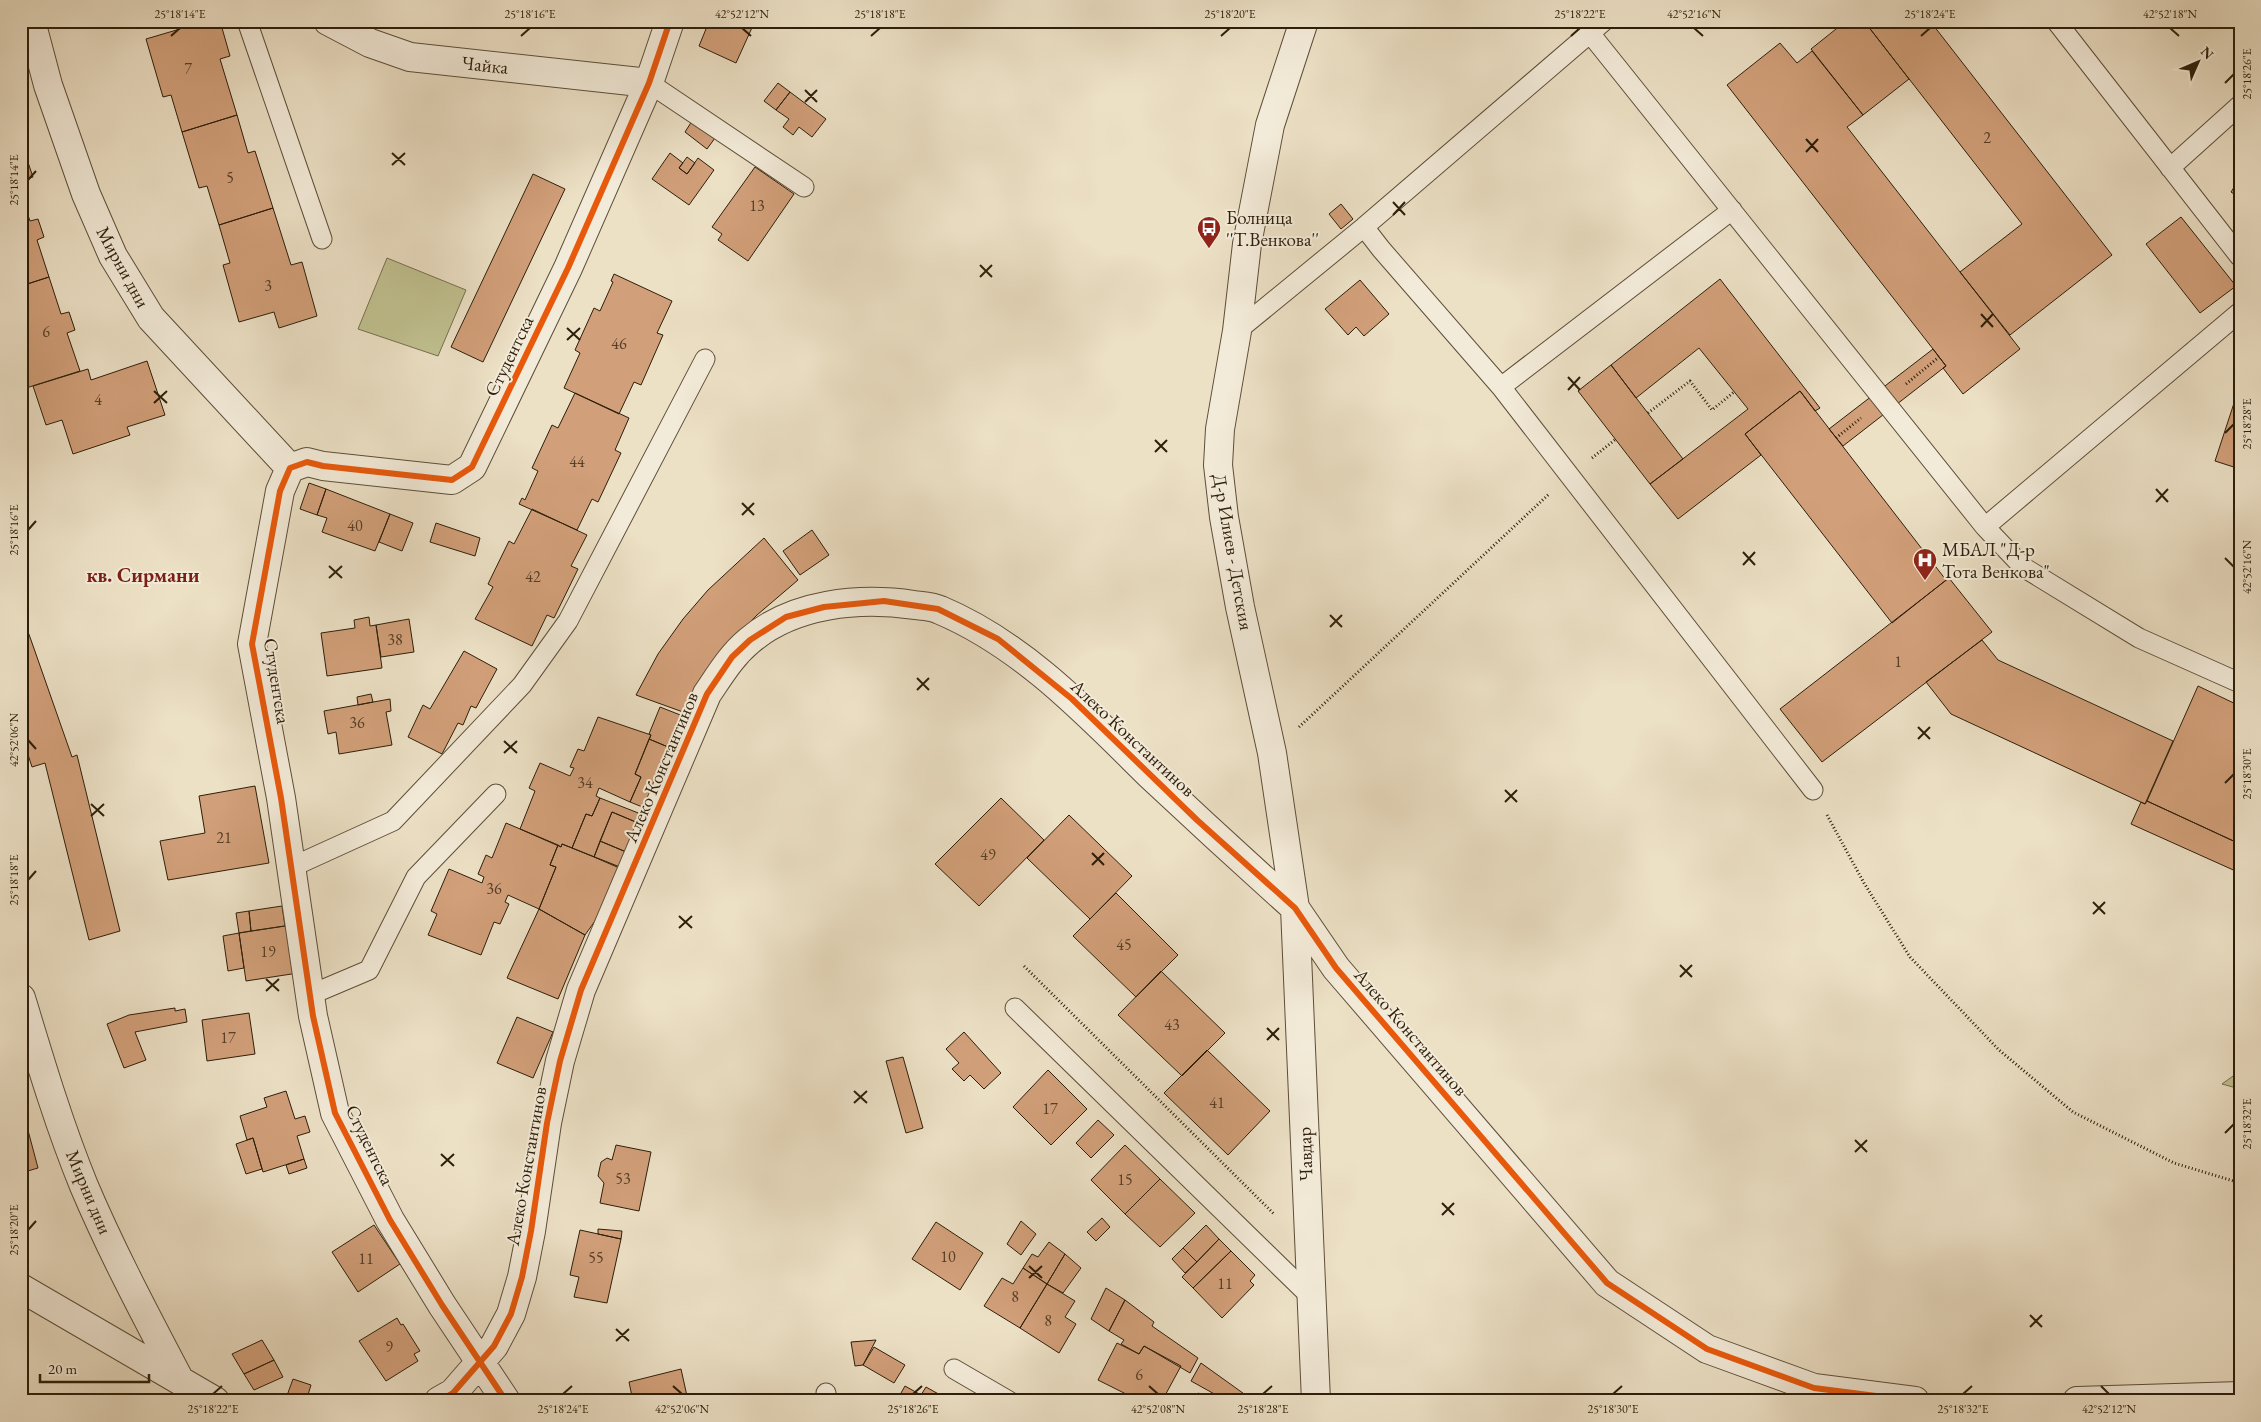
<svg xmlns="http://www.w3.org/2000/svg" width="2261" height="1422" font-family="'EB Garamond',serif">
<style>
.green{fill:#c0c08f;stroke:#766f4c}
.building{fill:#d19f79;stroke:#2d1e0a}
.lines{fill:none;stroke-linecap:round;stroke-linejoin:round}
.service-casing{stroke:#5d4e39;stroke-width:21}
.minor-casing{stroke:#5d4e39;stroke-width:30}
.tertiary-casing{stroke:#5d4e39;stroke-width:30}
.path{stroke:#2d1e0a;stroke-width:3;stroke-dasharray:1 2.5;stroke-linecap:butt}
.service{stroke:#f3ebd9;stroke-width:19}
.minor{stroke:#f3ebd9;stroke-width:28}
.tertiary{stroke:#f3ebd9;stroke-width:28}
.cycleway-casing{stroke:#f3ebd9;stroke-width:9}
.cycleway{stroke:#e8590c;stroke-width:6}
.ticks{fill:none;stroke:#2d1e0a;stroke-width:2}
.labels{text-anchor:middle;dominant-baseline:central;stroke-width:4;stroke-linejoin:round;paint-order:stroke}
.number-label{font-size:16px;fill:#563e26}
.street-label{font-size:19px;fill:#2d1e0a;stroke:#f3ebd9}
.poi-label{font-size:19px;fill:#2d1e0a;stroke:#f3ebd9;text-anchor:start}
.neighbourhood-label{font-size:20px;font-weight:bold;fill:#7a1f14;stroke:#f3ebd9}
.neatline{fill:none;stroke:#2d1e0a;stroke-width:2}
.ticks-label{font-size:12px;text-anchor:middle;fill:#2d1e0a}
</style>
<rect width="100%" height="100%" fill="#ece0c5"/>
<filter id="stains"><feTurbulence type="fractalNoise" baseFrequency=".004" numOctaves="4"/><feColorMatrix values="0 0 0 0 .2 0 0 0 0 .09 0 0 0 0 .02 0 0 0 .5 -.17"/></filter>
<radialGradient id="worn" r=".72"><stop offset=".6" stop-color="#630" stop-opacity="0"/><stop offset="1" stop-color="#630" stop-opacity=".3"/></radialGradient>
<path class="green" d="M387,258l79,32 -28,66 -80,-27z
M2240,1071v18l-18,-5z"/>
<path class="building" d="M178,21h42l10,35 -10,3 17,56 -55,17 -11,-37 -8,2 -17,-58 34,-10z
M700,21h55l-19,42 -37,-17 7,-17 -8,-4z
M1846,21h18l45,58 -46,36 -52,-66z
M1864,21h66l182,234 -102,80 -50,-63 62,-48z
M1780,43l17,20 15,-12 51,64 -16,12 173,222 -57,45 -20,-26 3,-2 -13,-17 -206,-264z
M778,83l12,9 -14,18 -12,-9z
M790,92l36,27 -14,18 -13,-10 -6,8 -10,-8 6,-8 -13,-9z
M237,115l11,38 7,-2 18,57 -54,17 -12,-39 -8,2 -17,-56z
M692,121l23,17 -8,11 -22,-17z
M21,142l12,35 -12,4z
M670,153l13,10 -4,5 8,6 11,-16 16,12 -25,35 -37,-26z
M687,157l8,6 -8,11 -8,-6z
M755,167l39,27 -46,67 -30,-21 4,-6 -10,-7z
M533,174l32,15 -82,173 -32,-15z
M2240,178v20l-9,-6z
M21,195l9,26 8,-2 6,18 -7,3 12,37 -28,9z
M1341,204l12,15 -12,10 -12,-15z
M273,208l18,57 11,-3 15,54 -38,12 -5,-16 -35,10 -16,-57 7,-2 -11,-38z
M2181,217l55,69 -36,27 -54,-69z
M614,274l58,27 -15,32 6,2 -22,50 -7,-3 -15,32 -55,-26 16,-35 -5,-3 19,-42 6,3 13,-29 -2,-1z
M49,277l12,37 8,-2 6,18 -8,3 13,38 -54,17 -5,-13v-89z
M1720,279l100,129 -5,3 -15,-20 -55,43 16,21 -83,64 -28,-35 98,-75 -49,-61 -63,50 -25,-33z
M1360,280l29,34 -25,22 -8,-9 -8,8 -23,-26z
M1933,349l13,17 -103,80 -14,-17z
M147,361l18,54 -38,12 3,8 -57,19 -11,-34 -16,5 -13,-39 55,-17 3,11z
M1611,365l72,94 -33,25 -72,-93z
M1800,391l146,189 -54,43 -147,-189z
M575,393l54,25 -14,32 6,3 -8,17 -15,32 -6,-3 -15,31 -58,-26 3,-6 3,2 13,-29 -6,-3 20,-43 6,3z
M2237,394l3,1v74l-25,-8z
M309,483l17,6 -9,26 -17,-6z
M326,489l64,25 -15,37 -53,-19 5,-14 -10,-3z
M532,509l55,26 -16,31 7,3 -24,49 -7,-3 -15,31 -57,-27 18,-32 -5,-3 21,-43 5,3z
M390,514l23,9 -11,28 -23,-9z
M436,523l44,15 -5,18 -45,-14z
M812,530l17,25 -29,20 -17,-24z
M764,538l34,42 -41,35 -35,36 -21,29 -18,32 -47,-17 22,-41 25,-35 25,-29z
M1949,578l43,54 -170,130 -42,-53z
M369,617l1,9 6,-1 6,43 -55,8 -6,-43 34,-5 -1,-8z
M409,619l5,33 -33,5 -5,-32z
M21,621h3l7,19 41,117 5,-2 43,176 -31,9 -44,-177 -13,4 -11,-34z
M1982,640l16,20 175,81 -28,63 -194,-90 -25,-32z
M464,651l33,18 -21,39 -5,-2 -8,19 -5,-2 -16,31 -34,-17 15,-32 7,4z
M2198,686l42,20v138l-93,-43z
M371,694l2,8 -15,3 -1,-8z
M390,699l1,12 -5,1 6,33 -53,9 -3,-22 -8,2 -4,-23z
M660,707l33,13 -13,32 -31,-13 2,-4 -2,-1z
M598,717l53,18 -16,39 6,3 -11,25 -31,-14 -3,8 4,2 -8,18 -6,-2 -14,34 -10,-4 -1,3 -41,-18 15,-38 -6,-3 11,-25 30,13 4,-8 -4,-1 8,-18 6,2z
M649,739l31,13 -25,60 -25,-10 11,-25 -6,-3z
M255,786l14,77 -101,17 -8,-39 45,-8 -6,-37z
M600,798l46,18 -3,9 -31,-13 -18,45 -22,-9 14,-34 6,2z
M1001,798l43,42 -65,66 -44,-42z
M2147,801l93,43v29l-109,-49 10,-22 4,2z
M612,812l31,13 -12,29 -31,-13z
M1069,815l63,61 -42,43 -63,-61z
M506,823l52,22 -8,20 6,2 -17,42 -31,-14 -3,7 4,2 -9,20 -6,-2 -13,33 -53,-20 9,-21 -6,-3 18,-42 33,14 2,-6 -6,-3 8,-19 6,3z
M600,841l31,13 -7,16 -30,-13z
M562,844l58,23 -20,47 -15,21 -46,-26 17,-42 -6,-2 8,-20 3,2z
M1116,893l62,62 -42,42 -63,-61z
M282,906l3,20 -34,5 -2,-20z
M539,909l46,26 -27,64 -51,-21z
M249,911l2,20 -12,2 -3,-20z
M291,925l7,48 -52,8 -7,-48z
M239,933l5,35 -16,3 -5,-35z
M1161,971l64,62 -43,43 -64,-61z
M175,1008v3l10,-2 2,13 -52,10 11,28 -22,8 -17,-44 22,-9z
M249,1013l6,41 -48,7 -5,-41z
M517,1017l36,15 -20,46 -36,-15z
M964,1032l37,41 -17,16 -14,-14 -6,6 -12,-12 7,-6 -13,-14z
M1207,1050l63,61 -42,44 -64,-62z
M903,1057l20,71 -17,5 -20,-72z
M1048,1070l39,39 -36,36 -38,-38z
M286,1091l9,28 10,-3 5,16 -13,4 7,23 -41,13 -10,-34 -6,2 -7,-24 27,-9 -3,-9z
M21,1104l17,64 -17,5z
M1098,1120l16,15 -23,23 -15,-15z
M253,1138l9,31 -16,5 -10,-30z
M616,1145l35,7 -12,59 -39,-8 4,-20 -6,-7 3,-14 6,-4 5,2z
M1125,1145l35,34 -35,35 -34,-34z
M304,1159l3,9 -18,6 -3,-9z
M1160,1179l35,34 -35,34 -35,-33z
M1102,1218l8,9 -14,14 -9,-9z
M1021,1221l15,13 -15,21 -14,-11z
M936,1222l47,31 -23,37 -48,-31z
M374,1225l26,39 -42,28 -26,-40z
M1206,1225l13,14 -22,23 -14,-14z
M598,1229l24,2 -1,8 -23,-5z
M580,1230l41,9 -14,64 -33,-6 5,-20 -9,-2z
M1219,1239l12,12 -38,37 -11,-11z
M1049,1242l16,12 -18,30 -24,-16 9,-14 6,3z
M1183,1248l14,14 -12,11 -13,-14z
M1231,1251l24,24 -5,6 4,4 -32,33 -29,-30z
M1065,1254l16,14 -18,25 -16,-9z
M1023,1268l24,16 -27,44 -36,-22 18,-28 11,6z
M1047,1284l28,17 -10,16 11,7 -17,29 -39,-25z
M1106,1288l19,12 -16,31 -18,-12z
M1125,1300l29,22 -2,4 46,32 -8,15 -46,-27 -5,8 -18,-10 3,-4 -15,-9z
M397,1318l4,7 2,-1 17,27 -6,3 4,7 -32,20 -27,-40z
M262,1340l12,20 -30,14 -12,-20z
M876,1340l-13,25 -8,1 -4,-24z
M1117,1343l22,11 5,-8 37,20 -19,35h-22l-42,-21z
M874,1347l31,18 -11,18 -31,-18z
M274,1360l9,17 -29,13 -10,-16z
M1201,1363l53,38h-27l-36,-20z
M681,1369l6,27 -18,5h-36l-4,-19z
M293,1379l18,6 -5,16h-21z
M905,1386l16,9 5,-8 25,14 -54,-1z
M1198,1393l15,8h-19z"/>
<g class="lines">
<g class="service-casing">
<path id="service" d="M247,21l75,218
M2056,21l184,236
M1589,32l396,495 255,-215
M649,83l155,104
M2170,168l70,-63
M1364,227l17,22 120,138 312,403
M1237,331l127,-104 240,-206
M1501,387l231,-177
M1985,527l38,40 116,71 101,45
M292,867l101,-46 129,-136 46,-64 137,-262
M310,995l59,-25 47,-93 80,-83
M1015,1008l296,289
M954,1369l55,32
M826,1393l1,8"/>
</g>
<g class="minor-casing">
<path id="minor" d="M31,21l17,64 38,109 27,62 38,62 139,150
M328,21l42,22 40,14 239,26
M21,998c19,63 38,127 63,188 28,66 61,128 94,191
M21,1288l194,113
M439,1401l14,-8 41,-47 17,-32 11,-37 9,-46 16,-108 13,-62 21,-71 126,-296c13,-19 24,-38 42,-53 44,-38 110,-44 165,-36 8,1 18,1 26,5 83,35 147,103 210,165 48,45 96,89 145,133l21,493
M506,1401l-64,-96 -52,-85 -55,-107 -22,-97 -32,-218 -29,-154 28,-153 10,-23 17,-6 16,4 129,14 20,-13 96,-199 81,-185 21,-62"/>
</g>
<g class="tertiary-casing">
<path id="tertiary" d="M1304,21l-34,104 -23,119 -10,87 -17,98 -2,36 6,52 16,90 32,146 23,155 41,60 271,315 100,66 107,39 101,13
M2077,1401l163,-5"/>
</g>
<path class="path" d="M1906,384l33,-27
M1648,413l42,-32 22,29 22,-18
M1836,438l25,-20
M1592,458l24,-19
M1299,727l250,-233
M1827,815l37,68 46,74 89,93 74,62 101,51 66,20
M1024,966l250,248"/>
<use href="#service" class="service"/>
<use href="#minor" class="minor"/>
<use href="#tertiary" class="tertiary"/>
<g class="cycleway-casing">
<path id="cycleway" d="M439,1401l14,-8 41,-47 17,-32 11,-37 9,-46 16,-108 13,-62 21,-71 126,-296 25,-37 18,-17 36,-23 38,-10 60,-6 54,8 60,30 74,60 125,121 98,88 41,60 271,315 100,66 107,39 101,13
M506,1401l-64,-96 -52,-85 -55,-107 -22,-97 -32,-218 -29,-154 28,-153 10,-23 17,-6 16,4 129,14 20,-13 96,-199 81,-185 21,-62"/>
</g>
<use href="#cycleway" class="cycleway"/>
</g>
<path class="ticks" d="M742,28l9,8M1694,28l9,8M2170,28l9,8M171,36l9,-8M521,36l9,-8M871,36l9,-8M1221,36l9,-8M1571,36l9,-8M1921,36l9,-8M2225,83l9,-9M805,90l12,12M805,102l12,-12M1806,139l12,13M1806,152l12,-13M392,153l13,12M392,165l13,-12M28,180l8,-9M1393,202l12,13M1393,215l12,-13M980,265l12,12M980,277l12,-12M1981,314l12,13M1981,327l12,-13M567,328l13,12M567,340l13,-12M1568,377l12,13M1568,390l12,-13M154,391l13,12M154,403l13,-12M2225,433l9,-9M1155,440l12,12M1155,452l12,-12M2156,489l12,13M2156,502l12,-13M742,503l12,12M742,515l12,-12M28,530l8,-9M1743,552l12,13M2225,558l9,9M1743,565l12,-13M329,566l13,12M329,578l13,-12M1330,615l12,12M1330,627l12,-12M917,678l12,12M917,690l12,-12M1918,727l12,12M1918,739l12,-12M28,740l8,9M504,741l13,12M504,753l13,-12M2225,783l9,-9M1505,790l12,12M1505,802l12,-12M91,804l13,12M91,816l13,-12M1092,853l12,12M1092,865l12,-12M28,880l8,-9M2093,902l12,12M2093,914l12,-12M679,916l13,12M679,928l13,-12M1680,965l12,12M1680,977l12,-12M266,979l13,12M266,991l13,-12M1267,1028l12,12M1267,1040l12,-12M854,1091l13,12M854,1103l13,-12M2225,1133l9,-9M1855,1140l12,12M1855,1152l12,-12M441,1154l13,12M441,1166l13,-12M1442,1203l12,12M1442,1215l12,-12M28,1230l8,-9M1029,1266l13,12M1029,1278l13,-12M2030,1315l12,12M2030,1327l12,-12M616,1329l13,12M616,1341l13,-12M673,1386l9,8M1149,1386l9,8M2101,1386l8,8M213,1394l9,-8M563,1394l9,-8M913,1394l9,-8M1263,1394l9,-8M1613,1394l9,-8M1963,1394l9,-8"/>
<defs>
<g id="bus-pin" transform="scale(1.25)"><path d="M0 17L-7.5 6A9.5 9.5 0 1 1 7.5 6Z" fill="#8f2418" stroke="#f3ebd9"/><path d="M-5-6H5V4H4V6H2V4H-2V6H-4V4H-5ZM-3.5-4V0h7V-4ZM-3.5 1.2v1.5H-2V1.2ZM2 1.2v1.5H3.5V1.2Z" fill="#fff"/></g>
<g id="hospital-pin" transform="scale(1.25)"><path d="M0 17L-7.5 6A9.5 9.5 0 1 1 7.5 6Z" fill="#8f2418" stroke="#f3ebd9"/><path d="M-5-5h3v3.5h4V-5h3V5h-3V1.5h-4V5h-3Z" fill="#fff"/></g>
</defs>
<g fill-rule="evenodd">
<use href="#bus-pin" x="1209" y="228"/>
<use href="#hospital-pin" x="1925" y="560"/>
</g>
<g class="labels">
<g class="number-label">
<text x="188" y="68">7</text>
<text x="1987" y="137">2</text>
<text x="230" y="177">5</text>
<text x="757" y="205">13</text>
<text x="268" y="285">3</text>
<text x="46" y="331">6</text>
<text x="619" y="343">46</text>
<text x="98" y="399">4</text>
<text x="577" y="461">44</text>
<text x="355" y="525">40</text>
<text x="533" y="576">42</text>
<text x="395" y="639">38</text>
<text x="1898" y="661">1</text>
<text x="357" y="722">36</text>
<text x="585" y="782">34</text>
<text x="224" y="837">21</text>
<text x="988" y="854">49</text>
<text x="494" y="888">36</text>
<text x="1124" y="944">45</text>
<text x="268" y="951">19</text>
<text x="1172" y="1024">43</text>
<text x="228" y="1037">17</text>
<text x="1217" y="1102">41</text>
<text x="1050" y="1108">17</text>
<text x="623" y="1178">53</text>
<text x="1125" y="1179">15</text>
<text x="948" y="1256">10</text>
<text x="596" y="1257">55</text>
<text x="366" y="1258">11</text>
<text x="1225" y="1283">11</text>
<text x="1015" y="1296">8</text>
<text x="1048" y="1320">8</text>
<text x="389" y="1346">9</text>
<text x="1139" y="1374">6</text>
</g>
<g class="street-label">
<text transform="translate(485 65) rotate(6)">Чайка</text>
<text transform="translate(123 267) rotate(61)">Мирни дни</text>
<text transform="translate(509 356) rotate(-64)">Студентска</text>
<text transform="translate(1233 552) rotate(80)">Д-р Илиев - Детския</text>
<text transform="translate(277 681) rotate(81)">Студентска</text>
<text transform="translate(1133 738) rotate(43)">Алеко Константинов</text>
<text transform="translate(661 767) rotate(-67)">Алеко Константинов</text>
<text transform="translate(1411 1032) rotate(49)">Алеко Константинов</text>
<text transform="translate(370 1145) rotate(64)">Студентска</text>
<text transform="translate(1305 1154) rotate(-92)">Чавдар</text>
<text transform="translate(526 1166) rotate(-80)">Алеко Константинов</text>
<text transform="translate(89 1192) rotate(67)">Мирни дни</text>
</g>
<g class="poi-label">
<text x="1226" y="217">Болница<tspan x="1226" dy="22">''Т.Венкова''</tspan></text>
<text x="1942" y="549">МБАЛ "Д-р<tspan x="1942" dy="22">Тота Венкова"</tspan></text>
</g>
<g class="neighbourhood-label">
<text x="143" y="575">кв. Сирмани</text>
</g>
</g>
<rect width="2261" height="1422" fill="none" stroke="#ece0c5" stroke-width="55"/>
<g transform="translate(2198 62) rotate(45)" stroke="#f3ebd9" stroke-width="4" paint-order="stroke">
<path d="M0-4L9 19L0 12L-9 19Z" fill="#2d1e0a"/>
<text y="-8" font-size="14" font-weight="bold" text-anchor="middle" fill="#2d1e0a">N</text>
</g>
<path d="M40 1374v8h109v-8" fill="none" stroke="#2d1e0a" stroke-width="2.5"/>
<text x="48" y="1374" font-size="15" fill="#2d1e0a" stroke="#f3ebd9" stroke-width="4" paint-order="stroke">20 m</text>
<rect x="28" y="28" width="2206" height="1366" class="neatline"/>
<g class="ticks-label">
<text x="180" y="18">25°18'14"E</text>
<text x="530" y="18">25°18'16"E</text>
<text x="742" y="18">42°52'12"N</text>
<text x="880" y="18">25°18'18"E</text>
<text x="1230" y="18">25°18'20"E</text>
<text x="1580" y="18">25°18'22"E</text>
<text x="1694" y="18">42°52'16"N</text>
<text x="1930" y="18">25°18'24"E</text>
<text x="2170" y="18">42°52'18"N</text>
<text transform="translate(2247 74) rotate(-90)" y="4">25°18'26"E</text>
<text transform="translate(14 180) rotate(-90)" y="4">25°18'14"E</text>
<text transform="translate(2247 424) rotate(-90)" y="4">25°18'28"E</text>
<text transform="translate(14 530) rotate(-90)" y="4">25°18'16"E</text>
<text transform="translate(2247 567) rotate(-90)" y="4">42°52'16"N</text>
<text transform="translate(14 740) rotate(-90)" y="4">42°52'06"N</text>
<text transform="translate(2247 774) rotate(-90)" y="4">25°18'30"E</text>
<text transform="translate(14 880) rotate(-90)" y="4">25°18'18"E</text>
<text transform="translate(2247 1124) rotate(-90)" y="4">25°18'32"E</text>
<text transform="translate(14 1230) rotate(-90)" y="4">25°18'20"E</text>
<text x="213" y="1413">25°18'22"E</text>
<text x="563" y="1413">25°18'24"E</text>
<text x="682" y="1413">42°52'06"N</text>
<text x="913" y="1413">25°18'26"E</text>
<text x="1158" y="1413">42°52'08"N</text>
<text x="1263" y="1413">25°18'28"E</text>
<text x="1613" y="1413">25°18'30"E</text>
<text x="1963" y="1413">25°18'32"E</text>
<text x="2109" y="1413">42°52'12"N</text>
</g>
<rect width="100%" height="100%" filter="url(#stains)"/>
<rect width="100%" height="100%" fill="url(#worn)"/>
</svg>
